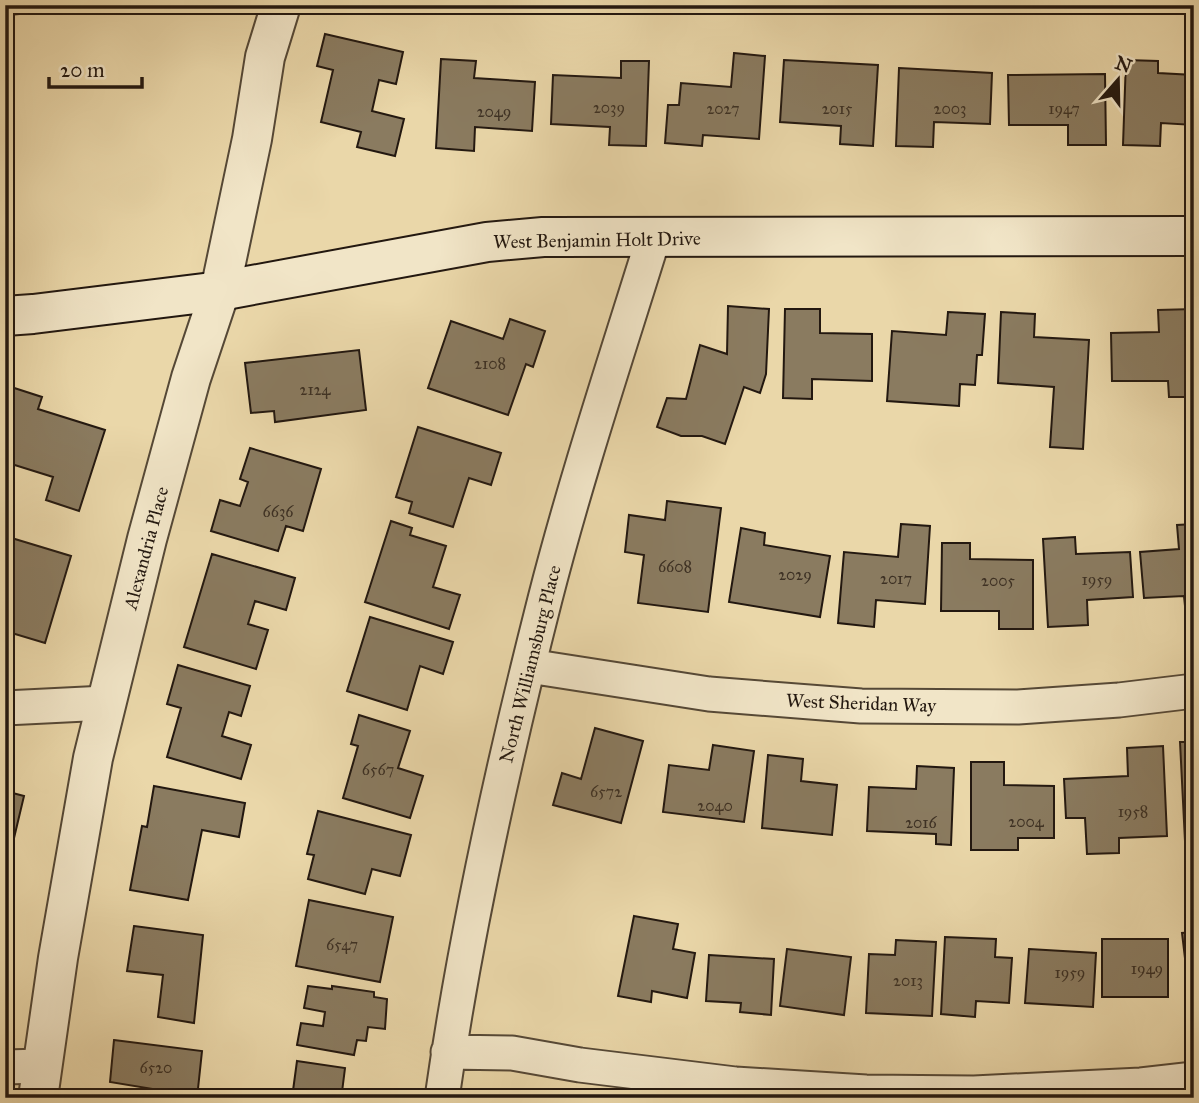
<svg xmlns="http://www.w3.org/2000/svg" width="1199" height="1103" font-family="'IM FELL Great Primer',serif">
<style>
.grass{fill:url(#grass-tufts);stroke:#766850;stroke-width:2}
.building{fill:#8a7b60;stroke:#231810;stroke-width:2}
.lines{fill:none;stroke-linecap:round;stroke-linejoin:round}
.minor-casing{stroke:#554836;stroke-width:37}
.tertiary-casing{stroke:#554836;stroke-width:42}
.secondary-casing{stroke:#231810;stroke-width:42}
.minor{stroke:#f1e5c7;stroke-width:33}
.tertiary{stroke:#f1e5c7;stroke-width:38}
.secondary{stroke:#f1e5c7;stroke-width:38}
.labels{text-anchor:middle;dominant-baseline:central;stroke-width:7;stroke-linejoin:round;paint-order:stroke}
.number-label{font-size:16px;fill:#3d3124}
.street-label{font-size:19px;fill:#231810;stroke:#f1e5c7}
</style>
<defs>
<pattern id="grass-tufts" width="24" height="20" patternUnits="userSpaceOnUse" patternTransform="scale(1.75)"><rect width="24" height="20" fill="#c8b78f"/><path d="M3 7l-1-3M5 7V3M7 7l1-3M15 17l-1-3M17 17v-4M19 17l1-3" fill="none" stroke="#ac9d7a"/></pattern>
</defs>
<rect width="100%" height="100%" fill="#ead7a9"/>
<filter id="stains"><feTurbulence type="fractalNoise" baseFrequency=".00286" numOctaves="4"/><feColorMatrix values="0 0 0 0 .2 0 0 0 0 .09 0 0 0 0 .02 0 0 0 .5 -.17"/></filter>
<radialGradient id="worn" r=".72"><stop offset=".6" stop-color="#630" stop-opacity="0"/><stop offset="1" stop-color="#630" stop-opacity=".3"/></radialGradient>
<path class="grass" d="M5,5h77l-77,11z"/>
<path class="building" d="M402,5h24l-3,8z
M325,34l78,18 -7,32 -17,-4 -7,31 32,8 -9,37 -38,-9 4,-15 -40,-10 12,-52 -16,-4z
M734,53l31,3 -6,83 -56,-4 -1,11 -37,-3 3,-38h11l2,-22 50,4z
M441,59l35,2 -2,17 61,4 -3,49 -57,-4 -1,24 -38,-3z
M784,60l94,5 -5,81 -33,-2 1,-18 -61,-4z
M1126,60l32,1v12l36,2v50l-33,-2 -1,23 -37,-1z
M621,61h28l-3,85 -37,-1 1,-18 -59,-3 2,-49 68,3z
M899,68l93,5 -2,51 -56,-2 -1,25 -37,-1z
M1105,74l1,71h-38v-20h-59l-1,-50z
M728,306l41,3 -3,65 -6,19 -16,-6 -19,57 -23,-8h-21l-24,-9 10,-29 19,1 14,-54 27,9z
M785,309h35v24l52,1v47l-60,-2v20l-29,-1z
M1194,309v88h-25l-1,-16h-56l-1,-48 48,-1 -1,-22z
M948,312l37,2 -3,41h-5l-2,30 -15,-1 -1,22 -72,-5 5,-70 54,4z
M1001,312l34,2 -1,23 55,3 -6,109 -33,-2 4,-60 -56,-4z
M510,319l35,12 -12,36 -7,-3 -18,51 -80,-27 23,-67 52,18z
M359,350l7,60 -91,12 -1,-11 -23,2 -6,-50z
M5,385l37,12 -4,12 67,21 -26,81 -33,-11 7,-23 -48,-15z
M418,427l83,26 -10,32 -22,-7 -16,49 -44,-14 3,-11 -16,-5z
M250,448l71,21 -18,62 -17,-5 -8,25 -67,-20 9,-31 20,6 8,-24 -8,-3z
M667,501l54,7 -13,104 -70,-9 6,-48 -19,-3 4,-37 36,5z
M391,521l21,7 -2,7 36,11 -13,41 27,8 -11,34 -84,-27z
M901,524l29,2 -5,78 -49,-4 -2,27 -36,-4 6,-71 54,5z
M1194,524v91l-8,1 -2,-20 -40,2 -4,-46 39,-3 -2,-24z
M741,528l24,5 -1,12 66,11 -10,61 -91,-15z
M5,536l66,20 -26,87 -40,-12z
M1075,537l1,17 54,-2 3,45 -46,3 1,25 -40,2 -5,-88z
M942,543h28v16l63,1v69h-34v-18h-58z
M212,554l83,24 -9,32 -31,-9 -7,23 20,6 -12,39 -72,-22z
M370,617l83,25 -10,32 -23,-8 -13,44 -60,-19z
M178,665l72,21 -9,30 -12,-4 -7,24 29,9 -10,34 -74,-22 14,-49 -14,-4z
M359,715l51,16 -12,37 25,8 -13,42 -67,-20 15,-52 -7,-2z
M595,728l48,13 -22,82 -68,-18 9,-32 19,6z
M1180,742h14v99h-9z
M713,745l41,6 -10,71 -81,-10 6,-47 40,5z
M1163,746l4,90 -48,2v15l-32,1 -2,-36h-19l-2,-39 64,-3 -1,-28z
M768,755l35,4 -2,22 36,4 -5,50 -70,-7z
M971,762h33v23l50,1v52h-36v12h-47z
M917,766l37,2 -3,77 -15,-1v-10l-69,-3 2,-44 47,2z
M154,786l91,17 -6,34 -37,-7 -14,70 -58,-10 12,-64 5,1z
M5,791l19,5 -19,80z
M318,811l93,24 -11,41 -28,-7 -7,25 -57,-15 6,-24 -7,-1z
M309,900l84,17 -13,65 -84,-16z
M634,916l44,8 -5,25 22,4 -8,45 -35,-7 -1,11 -33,-6z
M134,926l69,9 -9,88 -36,-6 5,-42 -36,-4z
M1194,932v59l-5,1 -7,-59z
M945,937l51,2 -1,18 17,1 -3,45 -33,-2 -1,16 -34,-3z
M1102,939h66v58h-66z
M896,940l40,2 -4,74 -66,-3 3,-59 26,1z
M787,949l64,8 -7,58 -64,-9z
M1029,949l67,4 -3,54 -68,-4z
M709,955l65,4 -3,56 -31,-3 1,-9 -35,-2z
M308,986l24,3v-3l42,6v5l13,2 -2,30 -17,-2 -2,14 -9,-1 -3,15 -57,-10 4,-22 22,3 2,-14 -21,-4z
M114,1040l88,11 -5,47h-45l1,-9 -43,-7z
M297,1061l48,7 -3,24 30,3v3h-80z"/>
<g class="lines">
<g class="minor-casing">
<path id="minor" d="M529,666l180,28 152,12 157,1 101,-7 75,-9
M5,708l101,-5
M448,1052l64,1 68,12 155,19 131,8 108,1 167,-8 53,-6
M5,1067l37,-1
M442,1098c24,-169 61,-334 103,-499 31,-121 71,-241 108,-360"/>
</g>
<g class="tertiary-casing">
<path id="tertiary" d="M38,1098l20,-140 35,-200 54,-219 44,-161 29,-87 32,-152 13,-82 16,-52"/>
</g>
<g class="secondary-casing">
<path id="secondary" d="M5,316l28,-2 187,-23 267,-49 56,-5 651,-1"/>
</g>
<use href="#minor" class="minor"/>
<use href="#tertiary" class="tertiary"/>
<use href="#secondary" class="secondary"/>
</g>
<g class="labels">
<g class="number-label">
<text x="609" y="107">2039</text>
<text x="723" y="108">2027</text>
<text x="837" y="108">2015</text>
<text x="950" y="108">2003</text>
<text x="1064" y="108">1947</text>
<text x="494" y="111">2049</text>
<text x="490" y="363">2108</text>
<text x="315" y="389">2124</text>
<text x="278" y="511">6636</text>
<text x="675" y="566">6608</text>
<text x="795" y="574">2029</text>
<text x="896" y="578">2017</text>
<text x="1097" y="579">1959</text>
<text x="998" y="580">2005</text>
<text x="378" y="769">6567</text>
<text x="606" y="791">6572</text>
<text x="715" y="805">2040</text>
<text x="1133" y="811">1958</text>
<text x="1026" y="821">2004</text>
<text x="921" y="822">2016</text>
<text x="342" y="944">6547</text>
<text x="1147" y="968">1949</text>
<text x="1070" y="972">1959</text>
<text x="908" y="980">2013</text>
<text x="156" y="1067">6520</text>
</g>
<g class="street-label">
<text transform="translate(597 240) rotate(-1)">West Benjamin Holt Drive</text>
<text transform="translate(146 548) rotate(-75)">Alexandria Place</text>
<text transform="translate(530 664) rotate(-76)">North Williamsburg Place</text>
<text transform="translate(861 703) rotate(2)">West Sheridan Way</text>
</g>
</g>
<rect width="1199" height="1103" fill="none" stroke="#ead7a9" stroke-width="28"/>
<rect x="7" y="7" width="1185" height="1089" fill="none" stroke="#231810" stroke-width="3.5"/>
<rect x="14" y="14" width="1171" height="1075" fill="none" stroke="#231810" stroke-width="2"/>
<g transform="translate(1118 80) rotate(20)" stroke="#f1e5c7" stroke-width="5" paint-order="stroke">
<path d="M0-5L12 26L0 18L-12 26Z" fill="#231810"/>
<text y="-10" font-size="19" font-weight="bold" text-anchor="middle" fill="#231810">N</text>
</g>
<path d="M49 77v10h93v-10" fill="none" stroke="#231810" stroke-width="3.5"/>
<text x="60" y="77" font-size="21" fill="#231810" stroke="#f1e5c7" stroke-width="5" paint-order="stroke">20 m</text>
<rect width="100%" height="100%" filter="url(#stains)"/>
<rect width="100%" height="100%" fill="url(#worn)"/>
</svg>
